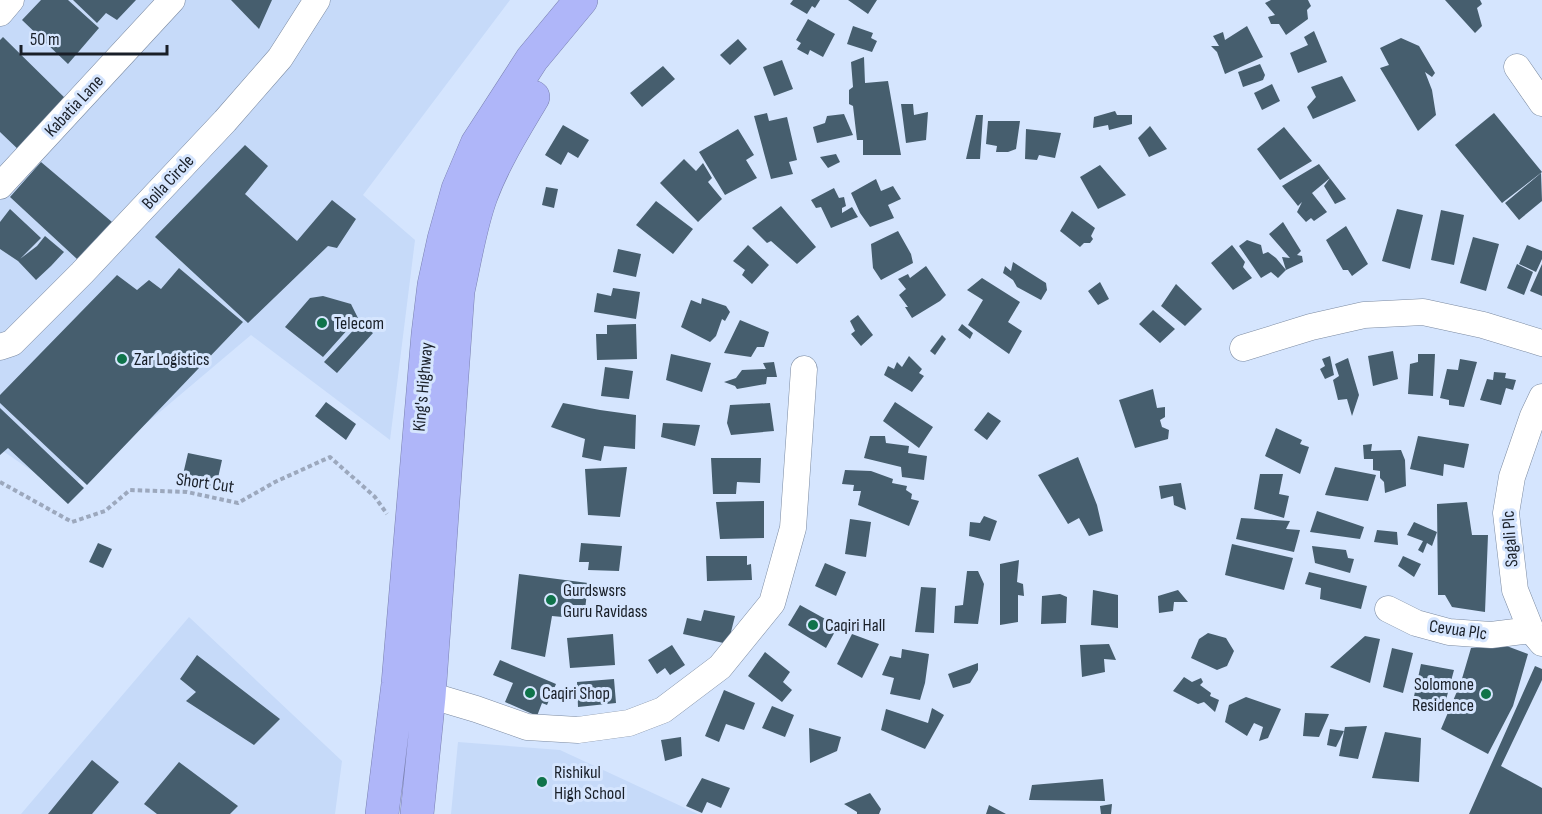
<svg xmlns="http://www.w3.org/2000/svg" width="1542" height="814" font-family="'Sofia Sans Condensed',sans-serif">
<style>
.built{fill:#c6daf9}
.building{fill:#465e6e}
.lines{fill:none;stroke-linecap:round;stroke-linejoin:round}
.minor-casing{stroke:#7b8aa1;stroke-width:27}
.highway-casing{stroke:#7a81b0;stroke-width:34}
.path{stroke:#9ca8bd;stroke-width:4;stroke-dasharray:4.5 3;stroke-linecap:butt}
.minor{stroke:#fff;stroke-width:26}
.highway{stroke:#afb6f9;stroke-width:33}
.poi-dot{fill:#0f734a;stroke:#d5e5fe;stroke-width:2}
.labels{text-anchor:middle;dominant-baseline:central;stroke-width:6;stroke-linejoin:round;paint-order:stroke}
.street-label{font-size:18px;fill:#191f28;stroke:#d5e5fe}
.poi-label{font-size:18px;fill:#191f28;stroke:#d5e5fe;text-anchor:start}
</style>
<rect width="100%" height="100%" fill="#d5e5fe"/>
<path class="built" d="M0,0h510l-147,195 52,45 -25,200 -139,-105 -187,158 -64,-44z
M189,617l153,144 -7,53h-314z
M458,742l102,8 138,64h-247z"/>
<path class="building" d="M41,0h27l31,28 -31,36 -46,-44z
M73,0h63l-19,20 -11,-7 -9,10z
M231,0h41l-13,29z
M793,0h27l-5,8 -3,-2 -5,8 -17,-10z
M848,0h29l-9,14z
M1271,0h37l3,6 -4,4 1,9 -22,16 -7,-11h-8l-3,-7 7,-2 -10,-12z
M1445,0h35l2,4 -5,4 5,18 -7,7z
M808,19l27,15 -12,23 -13,-7 -2,5 -11,-6 4,-6 -5,-3z
M853,26l20,7 -2,5 6,3 -5,11 -25,-8z
M1247,26l16,31 -38,17 -8,-22 -6,-6h8l-6,-10 10,-4 2,8z
M1314,31l13,31 -29,11 -8,-20 18,-8 -4,-8z
M3,37l66,65 -47,51 -22,-21v-92z
M1401,38l18,8 16,27 -3,4 -7,-5 7,18 4,25 -18,16 -38,-63 9,-3 -9,-17z
M738,39l9,10 -17,16 -10,-10z
M864,57l1,26 23,-2 13,74h-38v-15h-6l-4,-34 -4,-2v-14l4,-3 -2,-25z
M782,60l11,29 -19,7 -11,-29z
M1260,64l5,11 -2,5 -20,7 -5,-15z
M663,66l12,13 -33,28 -12,-14z
M1342,76l14,25 -43,18 -6,-12 9,-10 -5,-10z
M1272,84l8,17 -18,9 -8,-17z
M901,104h12l1,11 14,-3 -2,28 -20,3z
M1115,111l2,4h15v9l-23,6 -1,-5 -15,3 1,-11z
M767,113l2,8 18,-4 10,43 -8,2 4,12 -22,5 -17,-63z
M1494,113l48,59 -40,31 -47,-58z
M844,114l9,21 -36,8 -4,-16 12,-4 2,-7z
M976,115h7l-3,44h-14z
M988,121h32l-4,28 -8,3h-12l1,-6 -11,-2z
M563,125l26,15 -11,18 -10,-6 -7,13 -16,-10z
M1150,126l17,23 -18,8 -11,-19z
M1284,127l28,34 -32,19 -23,-31z
M738,129l16,26 -8,5 11,18 -32,17 -26,-43z
M1026,129l35,4 -6,25 -16,-3 -2,5 -12,-1z
M245,145l23,21 -23,28 52,47 35,-41 24,19 -19,29 -9,-2 -80,77 -93,-86z
M836,154l4,8 -12,6 -8,-11z
M684,159l12,12 7,-8 9,15 -4,4 14,17 -24,23 -38,-39z
M41,162l71,60 -35,37 -67,-62z
M1319,164l27,35 -11,5 -11,-18 6,-8 -18,15 15,19 -13,9 -3,-3 -5,4 -9,-10 5,-10 -4,4 -16,-20z
M1100,165l26,30 -28,14 -18,-32z
M1541,173l1,28 -23,19 -14,-17z
M876,179l5,12 12,-5 8,13 -13,6 6,13 -24,9 -10,-14 -9,-20z
M546,187l12,2 -4,19 -12,-3z
M834,188l5,10 5,-1 2,9 -4,2v5l10,-6 6,10 -27,11 -10,-21 -5,1 -5,-8z
M656,201l37,28 -20,25 -37,-29z
M781,206l35,41 -19,17 -26,-23 -4,2 -15,-15z
M10,209l31,29 -21,21 17,-13 8,-10 19,16 -13,14 -15,14 -18,-19 -18,-12v-27z
M1397,209l26,6 -13,54 -28,-8z
M1441,210l23,5 -10,50 -23,-5z
M1072,211l23,17 -4,8 2,3 -3,4h-6l-4,4 -20,-16z
M1283,222l18,29 -4,4 5,1 1,6 -17,8 -8,8 -7,-6 -10,6 -22,-32 8,-6 14,5 2,9 5,-2 8,6 10,12 -4,-13 8,1 -21,-24z
M1346,226l22,38 -16,12 -4,-6h-5l-17,-30z
M898,231l13,23 2,9 -32,17 -8,-12 -2,-24z
M1473,237l26,7 -13,47 -26,-8z
M748,245l21,20 -17,19 -10,-9 3,-5 -12,-9z
M1232,245l13,17 -2,5 9,11 -19,12 -22,-27z
M1527,245l15,6v8l-6,13 -17,-8z
M618,249l23,5 -5,23 -23,-5z
M1013,262l33,21 1,7 -6,10 -24,-13 -4,-7 -10,-7 2,-7 6,5z
M1517,264l16,8 -9,23 -17,-7z
M1542,264v32l-12,-5z
M926,266l20,29 -6,6 -28,17 -7,-11h3l-9,-12 7,-6 -8,-10 10,-5 2,4z
M179,268l64,54 -156,163 -87,-82v-8l117,-120 20,15 12,-10 12,9z
M982,278l38,24 -12,20 14,9 -13,23 -41,-29 15,-25 -16,-10z
M1100,282l9,17 -11,6 -10,-14z
M1176,284l26,25 -17,17 -24,-20z
M613,288l27,4 -4,27 -42,-7 3,-19 14,3z
M323,296l28,8 7,14 -35,39 -38,-30 25,-29z
M702,298l24,8 4,6 -5,9 -3,-2 -6,17 -6,6 -29,-15 10,-27 10,4z
M1153,310l22,19 -15,14 -21,-19z
M858,315l15,20 -12,11 -10,-12 4,-3 -5,-10z
M740,320l29,12 -5,15h-7l-6,10 -27,-4z
M360,323l13,10 -36,40 -13,-11z
M636,324l1,35 -40,1 -1,-26h11v-9z
M962,324l11,9 -3,6 -12,-9z
M942,335l4,4 -11,16 -5,-4z
M1393,351l5,28 -25,7 -5,-30z
M671,354l40,9 -9,29 -36,-12z
M1418,354h17l-2,42 -25,-2 2,-30 8,-2z
M909,356l13,13 -3,4 5,3 -12,16 -28,-17 4,-9 6,3 3,-7 5,5z
M1330,356l4,19 -9,4 -5,-10 5,-3 -3,-7z
M1348,358l11,37 -7,21 -5,-17 -9,1 -5,-20 6,-4 -4,-12z
M1460,359l17,3 -13,45 -15,-2v-5l-9,-2 7,-29 11,1z
M774,362l3,15h-10l-1,7 -29,5 -2,-3 -11,-4 12,-4 6,-8 24,-1 -3,-6z
M605,367l28,4 -4,28 -28,-3z
M1494,372l12,1 -1,5 11,2 -3,10 -7,-2 -5,17 -21,-5 7,-21 6,1z
M1153,389l4,19 8,-1v10l-5,3 2,7 7,3 -1,9 -33,9 -16,-48z
M326,402l30,22 -10,16 -31,-24z
M895,402l38,25 -14,21 -36,-27z
M563,403l37,7 36,5 -1,34 -31,-3 -3,15 -19,-4 3,-18 -34,-12z
M770,403l4,28 -43,4 -4,-12 3,-18z
M0,408l84,80 -16,16 -60,-56 -8,7z
M988,412l13,9 -14,19 -13,-10z
M663,423l37,2 -5,21 -34,-9z
M1276,428l26,12 -2,4 9,3 -9,27 -35,-18z
M870,436h15l1,7 23,3 -1,7 19,3 -3,24 -22,-3 -1,-10 -37,-9z
M1418,436l51,8 -5,24 -20,-4 -1,12 -33,-7z
M1372,444l-1,7 30,-1 4,10 1,26 -21,7 -1,-11 -4,-4v-7l-7,-1v-11h-9l-1,-14z
M188,453l34,7 -6,27 -35,-4z
M1078,457l19,48 6,26 -14,5 -10,-18 -11,6 -30,-49z
M711,458h50l-1,25 -23,-1 -1,12h-23z
M627,467l-7,50 -32,-2 -3,-46z
M1335,467l41,8 -8,26 -43,-6z
M845,470l26,1 22,8 -1,4 15,3 -1,4 6,4 -1,5 8,2 -10,25 -51,-21 3,-14h-8l1,-6 -12,-1z
M1260,474h23l-4,20 10,2 -5,22 -30,-9z
M1181,483l5,27 -12,-5 -1,-9 -12,3 -2,-13z
M764,501v37l-44,1 -4,-37z
M1467,502l5,33h16l-3,77 -33,-5 -7,-12h-7l-1,-91z
M1317,511l47,16 -4,12 -50,-7z
M984,516l13,5 -7,20 -21,-5 1,-14 10,1z
M1241,518l49,3 -4,8 14,1 -6,22 -58,-13z
M850,519l21,3 -5,35 -21,-3z
M1414,522l23,10 -5,14 -5,-3 -4,10 -5,-3 5,-9 -16,-6z
M1377,530l20,2 1,13 -24,-3z
M98,543l14,6 -9,19 -14,-6z
M581,543l41,3 -3,25 -31,-1 1,-8h-10z
M1232,544l61,14 -9,32 -59,-15z
M1312,546l34,4 2,8 6,1 -4,14 -35,-10z
M706,556h41v9l4,-1 1,16 -45,1z
M1403,556l18,8 -7,13 -16,-11z
M1019,560l-2,22 6,2 1,12 -6,-1v27l-18,3v-61z
M825,563l21,9 -10,24 -21,-10z
M967,571h11l6,13 -6,40 -24,-1 1,-17 8,-1z
M1309,572l58,14 -6,23 -41,-10 1,-11 -16,-4z
M519,574l69,9 -4,36 -32,-3 -7,41 -34,-8z
M921,587l15,1 -2,45 -19,-1z
M1093,590l25,5v33l-27,-3z
M1178,590l10,12h-14l-1,9 -14,2 -1,-17z
M1060,594l7,3 -1,26 -25,1 1,-28z
M800,605l38,21 -12,22 -38,-23z
M704,610l31,6 -7,28 -45,-10 4,-16 14,3z
M1208,633l18,5 8,13 -7,15 -10,4 -26,-12 8,-19z
M613,634l2,31 -45,3 -3,-30z
M852,634l27,10 -17,34 -25,-14z
M1365,636l15,3 -10,44 -40,-16z
M1109,644l7,16 -12,-1 1,13 -23,5 -2,-32z
M672,645l13,20 -15,10 -5,-7 -8,6 -9,-14z
M1504,645l24,9 -15,52 -25,48 -47,-25 20,-47 10,-34z
M1392,648l21,5 -10,40 -20,-6z
M902,649l27,5 -4,29 -5,17 -30,-6 4,-16 -12,-3 8,-19 11,2z
M765,652l25,20 -7,10 9,8 -10,12 -34,-26z
M197,655l83,64 -26,26 -68,-44 10,-9 -16,-13z
M500,660l56,24 -9,21 -5,-2 -5,13 -32,-14 8,-19 -20,-8z
M978,663v7l-8,13 -17,5 -5,-14z
M1421,664l33,6 -11,41 -30,-10z
M1535,666l7,3v11l-41,86 41,22v26h-73z
M1184,677l8,5 9,-4 2,4 -3,3 11,8 -1,3 9,4 -4,12 -11,-10 -6,2 -25,-13z
M614,679l2,24 -38,4 -1,-25z
M724,690l31,13 -11,27 -18,-6 -7,18 -14,-6z
M1246,697l35,12 -13,29 -9,3 4,-14 -9,-4 -7,13 -22,-14 4,-17z
M772,706l22,9 -9,22 -23,-9z
M932,708l12,7 -19,34 -44,-19 5,-21 42,14z
M1305,713l24,1 -10,23 -16,-1z
M1367,726l-9,33 -19,-3 6,-29z
M809,728l32,9 -4,14 -27,12z
M1330,729l14,2 -8,16 -9,-2z
M1385,732l36,6 -2,44 -47,-4z
M681,737l1,19 -17,5 -4,-21z
M92,760l27,22 -27,32h-44z
M179,762l59,44 -8,8h-73l-13,-10z
M702,778l28,10 -9,20 -14,-6 -5,11 -16,-7z
M1103,779l2,22 -76,-1 3,-15z
M870,793l11,16 -2,5h-22v-2l-13,-8z
M1112,804l-1,10h-10l-1,-8z
M989,805l17,9h-20z"/>
<g class="lines">
<g class="minor-casing">
<path id="minor" d="M0,13l11,-13
M1517,67l25,36
M0,186l172,-186
M0,347l12,-4 70,-70 143,-152 55,-63 37,-58
M1243,348l68,-21 53,-12 59,-3 60,13 59,18
M1542,397l-9,19 -21,61 -6,36 9,77 16,40 11,13
M1388,609l28,14 33,9 42,3 40,-5
M412,690l64,19 51,18 51,3 51,-7 34,-13 57,-43 52,-64 21,-75 11,-159"/>
</g>
<g class="highway-casing">
<path id="highway" d="M382,814l16,-130 30,-350 6,-49 10,-46 14,-50 19,-45 55,-85 49,-59
M417,814l12,-118 29,-405c7,-31 12,-65 23,-95 13,-35 33,-67 52,-99"/>
</g>
<path class="path" d="M0,482l72,40 33,-11 25,-21 57,2 51,11 37,-21 55,-25 45,40 12,17"/>
<use href="#minor" class="minor"/>
<use href="#highway" class="highway"/>
</g>
<g class="poi-dot">
<circle cx="322" cy="323" r="6"/>
<circle cx="122" cy="359" r="6"/>
<circle cx="551" cy="600" r="6"/>
<circle cx="813" cy="625" r="6"/>
<circle cx="530" cy="693" r="6"/>
<circle cx="1486" cy="694" r="6"/>
<circle cx="542" cy="782" r="6"/>
</g>
<g class="labels">
<g class="street-label">
<text transform="translate(74 106) rotate(-47)">Kabatia Lane</text>
<text transform="translate(168 182) rotate(-47)">Boila Circle</text>
<text transform="translate(423 387) rotate(-85)">King's Highway</text>
<text transform="translate(205 483) rotate(8)">Short Cut</text>
<text transform="translate(1510 539) rotate(-94)">Sagali Plc</text>
<text transform="translate(1458 630) rotate(8)">Cevua Plc</text>
</g>
<g class="poi-label">
<text x="334" y="323">Telecom</text>
<text x="134" y="359">Zar Logistics</text>
<text x="563" y="590">Gurdswsrs<tspan x="563" dy="21">Guru Ravidass</tspan></text>
<text x="825" y="625">Caqiri Hall</text>
<text x="1474" y="684" text-anchor="end">Solomone<tspan x="1474" dy="21">Residence</tspan></text>
<text x="542" y="693">Caqiri Shop</text>
<text x="554" y="772">Rishikul<tspan x="554" dy="21">High School</tspan></text>
</g>
</g>
<path d="M21 45v9h146v-9" fill="none" stroke="#191f28" stroke-width="3"/>
<text x="30" y="45" font-size="18" fill="#191f28" stroke="#d5e5fe" stroke-width="4.5" paint-order="stroke">50 m</text>
</svg>
